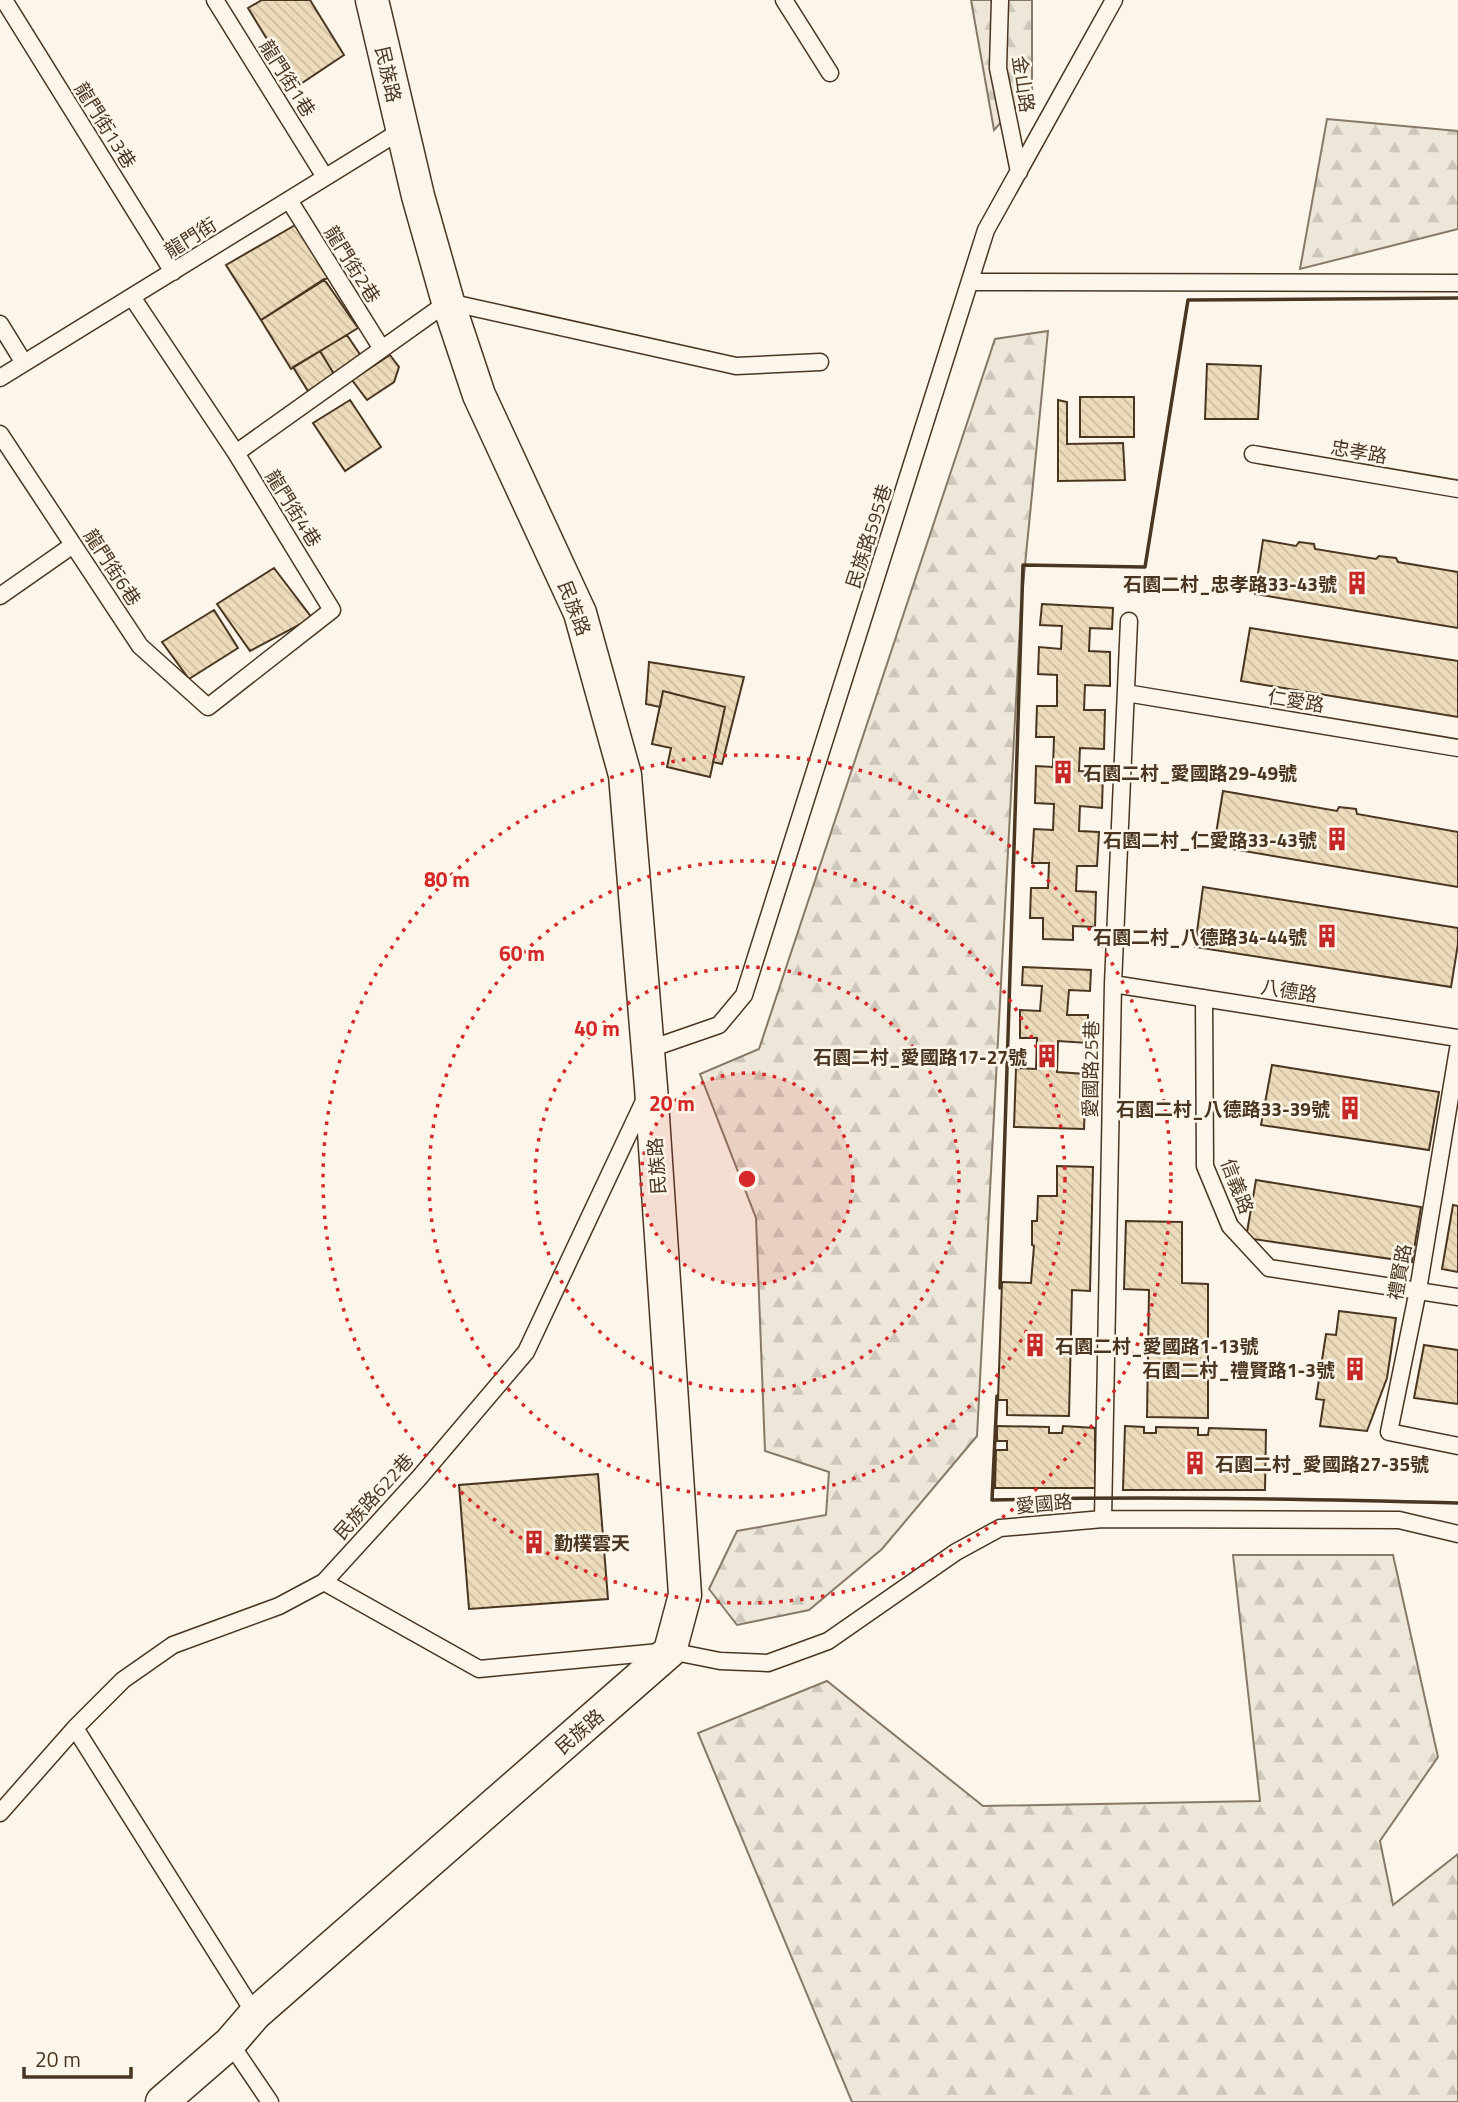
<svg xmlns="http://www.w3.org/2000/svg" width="1458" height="2102" font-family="'Titillium Web','Noto Sans TC',sans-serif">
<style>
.forest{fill:url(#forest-firs);stroke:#887966;stroke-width:2}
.building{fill:url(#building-back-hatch);stroke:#4a3520;stroke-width:2}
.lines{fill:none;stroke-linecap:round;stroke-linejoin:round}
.service-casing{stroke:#4a3520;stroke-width:19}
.minor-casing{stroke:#4a3520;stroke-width:35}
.service{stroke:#fbf6e9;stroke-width:16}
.minor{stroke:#fbf6e9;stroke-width:32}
.wall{stroke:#4a3520;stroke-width:3.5}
.ring{fill:none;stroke:#d62828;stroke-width:3.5;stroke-dasharray:3.5 7}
.labels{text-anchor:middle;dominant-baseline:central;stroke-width:5;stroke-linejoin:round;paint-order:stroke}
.street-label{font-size:19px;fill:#4a3520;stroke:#fbf6e9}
.poi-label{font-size:19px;font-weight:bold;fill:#4a3520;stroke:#fbf6e9;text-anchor:end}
.centre{fill:#d62828;stroke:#fbf6e9;stroke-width:3.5}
.ring-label{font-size:21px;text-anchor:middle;font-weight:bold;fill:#d62828;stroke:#fbf6e9;stroke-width:5;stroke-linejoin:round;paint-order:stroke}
</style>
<defs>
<pattern id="forest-firs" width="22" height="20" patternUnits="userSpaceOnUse" patternTransform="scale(1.75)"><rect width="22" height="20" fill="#ede6d9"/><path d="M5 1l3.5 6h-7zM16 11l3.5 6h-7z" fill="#cdc6ba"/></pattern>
<pattern id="building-back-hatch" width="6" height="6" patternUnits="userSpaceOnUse" patternTransform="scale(1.75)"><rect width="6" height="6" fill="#ecdcbc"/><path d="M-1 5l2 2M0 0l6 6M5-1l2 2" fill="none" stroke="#ccbda1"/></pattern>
</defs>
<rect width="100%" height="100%" fill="#fbf6e9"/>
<path class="forest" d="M971,0h61v89l-38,41z
M1327,119l131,12v98l-158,40z
M1048,331l-27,275 -44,830 -95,113 -73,61 -72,15 -28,-36 28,-58 89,-16 3,-43 -64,-21 -9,-233 -56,-144 59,-25 236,-710z
M1233,1555h160l45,202 -58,84 13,64 65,-51v248h-606l-154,-369 129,-52 156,125 277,-5z"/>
<path class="building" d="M262,0h48l34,55 -48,32 -48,-79z
M297,224l32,53 -68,43 -35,-55z
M324,279l34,49 -67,41 -30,-49z
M347,335l14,21 -27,18 -14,-23z
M320,351l14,23 -26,17 -15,-24z
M390,355l9,12 -5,15 -27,18 -15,-20z
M1207,364l54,2 -3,53h-53z
M1080,397h54v40h-54z
M350,400l31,47 -36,24 -32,-48z
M1058,400l9,2v42l56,-1 2,37 -67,1z
M1263,540l33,6 3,-4 15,2 1,5 61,10 3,-3 17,2 2,4 60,10v56l-203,-34z
M274,568l38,50 -62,33 -33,-47z
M1042,604l71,4 -1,21 -22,-1 -1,23 21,1v34l-25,-1 -1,25h21l-1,39 -24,-1 -1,23 24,1 -1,36 -22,-2 -1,25 20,1 -2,34h-20l-1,25 20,1 -1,35 -22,-1v14l-30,-1v-21h-13l1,-30h17l1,-25h-17l2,-34 19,1 1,-26 -19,-1 1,-37 17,1 1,-30h-18l1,-31h20v-31l-19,-1 1,-27 22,2 1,-23 -22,-1z
M214,610l24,38 -49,31 -27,-37z
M1250,628l208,33v56l-217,-36z
M649,662l95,15 -22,87 -9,-2 12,-55 -62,-16 -3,16 -14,-3z
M663,691l62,16 -15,70 -43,-10 4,-19 -19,-4z
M1223,791l114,20 2,-4 17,2 1,5 101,18v55l-244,-41z
M1203,887l255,41v16l-7,43 -256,-40z
M1023,967l68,3 -1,21 -21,-1 -2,25h21v28l-30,-2 -1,31 29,2 -2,55 -70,-2 2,-59 20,1 1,-31h-17v-28l20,1 2,-25 -20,-1z
M1272,1065l167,27 -10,58 -168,-25z
M1057,1166l36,1 -3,124 -18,-1 -3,126 -62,-1v-15h-9l4,-118 29,1 3,-37 -2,-1v-24h5l1,-25h19z
M1256,1180l165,27 -9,55 -166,-24z
M1453,1205l5,1v66l-16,-3z
M1126,1221l56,1v61l26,1v134l-61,-1 2,-127 -25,-1z
M1339,1311l57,7 -9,60 -20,53 -47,-5 4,-26 -8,-1 10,-65 10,1z
M1424,1345l34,5v54l-44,-6z
M997,1426l52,1v6h13l1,-7 32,2v60h-100l1,-38h11v-9h-10z
M1125,1426l19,1v6h12v-6l42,1v7h10l1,-7 57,2 -1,60h-142z
M598,1474l10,125 -139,10 -10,-124z"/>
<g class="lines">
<g class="service-casing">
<path id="service" d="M4,0l169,272
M215,0l110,177
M784,0l46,73
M1000,0l-2,68 21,104
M289,200l93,149
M970,282l488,1
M0,324l24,39
M0,378l402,-248
M0,434l140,212 68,61 124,-97 -96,-157 -104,-156
M236,453l212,-151 288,64 84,-4
M1253,454l205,35
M0,596l73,-51
M1126,693l332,55
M1113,984l345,54
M1204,998l1,168 25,60 39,42 189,29
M1458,1049l-40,241 -29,142 69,14
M647,1050l72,-25 25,-30 242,-765 128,-230
M1103,1519l10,-535 16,-363
M324,1582l155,87 191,-18 50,10 48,2 60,-22 128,-89 44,-24 103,-9 296,1 59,14
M75,1728l180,286
M0,1813l75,-85 48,-48 50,-35 106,-39 45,-24 95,-104 107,-126 119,-253
M230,2043l40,59"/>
</g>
<g class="minor-casing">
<path id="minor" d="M162,2102l68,-59 25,-29 415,-363 15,-56 -34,-508 -26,-312 -45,-162 -101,-218 -31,-93 -30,-106 -46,-196"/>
</g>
<use href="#service" class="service"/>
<use href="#minor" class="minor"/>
<path class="wall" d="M1000,1288l23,-723 122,2 43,-267 270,-2
M997,1396l-5,104c156,-4 311,-1 466,3"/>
</g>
<circle cx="747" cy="1179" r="106" fill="#d62828" fill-opacity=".12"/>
<g class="ring">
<circle cx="747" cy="1179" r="106"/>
<circle cx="747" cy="1179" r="212"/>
<circle cx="747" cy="1179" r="318"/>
<circle cx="747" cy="1179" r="424"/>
</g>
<defs>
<g id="building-bare" transform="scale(1.89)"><path d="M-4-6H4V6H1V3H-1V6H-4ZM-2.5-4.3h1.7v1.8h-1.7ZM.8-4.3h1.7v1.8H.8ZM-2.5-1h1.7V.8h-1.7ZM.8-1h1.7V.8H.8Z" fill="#c62828" stroke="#fbf6e9" stroke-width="2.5" paint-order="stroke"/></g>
</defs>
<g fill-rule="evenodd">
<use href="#building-bare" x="1357" y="583"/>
<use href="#building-bare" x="1063" y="772"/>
<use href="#building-bare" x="1337" y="839"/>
<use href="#building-bare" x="1327" y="936"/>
<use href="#building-bare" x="1047" y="1056"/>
<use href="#building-bare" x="1350" y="1108"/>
<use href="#building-bare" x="1035" y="1345"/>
<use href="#building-bare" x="1355" y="1369"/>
<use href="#building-bare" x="1195" y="1463"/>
<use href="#building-bare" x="534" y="1542"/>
</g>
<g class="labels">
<g class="street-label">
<text transform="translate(389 74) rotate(77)">民族路</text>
<text transform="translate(288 78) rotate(58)">龍門街1巷</text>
<text transform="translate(1024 84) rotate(82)">金山路</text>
<text transform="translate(106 125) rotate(58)">龍門街13巷</text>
<text transform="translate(190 237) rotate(-32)">龍門街</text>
<text transform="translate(353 264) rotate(58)">龍門街2巷</text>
<text transform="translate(1359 451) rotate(10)">忠孝路</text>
<text transform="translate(294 508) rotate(58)">龍門街4巷</text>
<text transform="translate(868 536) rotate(-72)">民族路595巷</text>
<text transform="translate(113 567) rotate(57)">龍門街6巷</text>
<text transform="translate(575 608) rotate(69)">民族路</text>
<text transform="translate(1296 700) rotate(9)">仁愛路</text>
<text transform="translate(1289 990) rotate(9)">八德路</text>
<text transform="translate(1090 1069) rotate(-89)">愛國路25巷</text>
<text transform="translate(656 1166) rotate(-94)">民族路</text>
<text transform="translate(1238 1186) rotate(69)">信義路</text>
<text transform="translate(1399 1272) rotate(-80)">禮賢路</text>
<text transform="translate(373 1496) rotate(-48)">民族路622巷</text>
<text transform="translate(1044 1503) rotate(-5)">愛國路</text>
<text transform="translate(579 1731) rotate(-41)">民族路</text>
</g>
<g class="poi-label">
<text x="1337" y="583">石園二村_忠孝路33-43號</text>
<text x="1083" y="772" text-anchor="start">石園二村_愛國路29-49號</text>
<text x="1317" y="839">石園二村_仁愛路33-43號</text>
<text x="1307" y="936">石園二村_八德路34-44號</text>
<text x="1027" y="1056">石園二村_愛國路17-27號</text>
<text x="1330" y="1108">石園二村_八德路33-39號</text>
<text x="1055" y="1345" text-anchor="start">石園二村_愛國路1-13號</text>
<text x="1335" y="1369">石園二村_禮賢路1-3號</text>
<text x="1215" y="1463" text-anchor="start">石園二村_愛國路27-35號</text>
<text x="554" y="1542" text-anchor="start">勤樸雲天</text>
</g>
</g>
<circle cx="747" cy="1179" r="10" class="centre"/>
<g class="ring-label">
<text x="447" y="887">80 m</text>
<text x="522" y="961">60 m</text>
<text x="597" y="1036">40 m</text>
<text x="672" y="1111">20 m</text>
</g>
<path d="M24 2067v10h107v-10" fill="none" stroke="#4a3520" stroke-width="3.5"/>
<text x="35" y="2067" font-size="21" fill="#4a3520" stroke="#fbf6e9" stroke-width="5" paint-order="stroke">20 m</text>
</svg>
